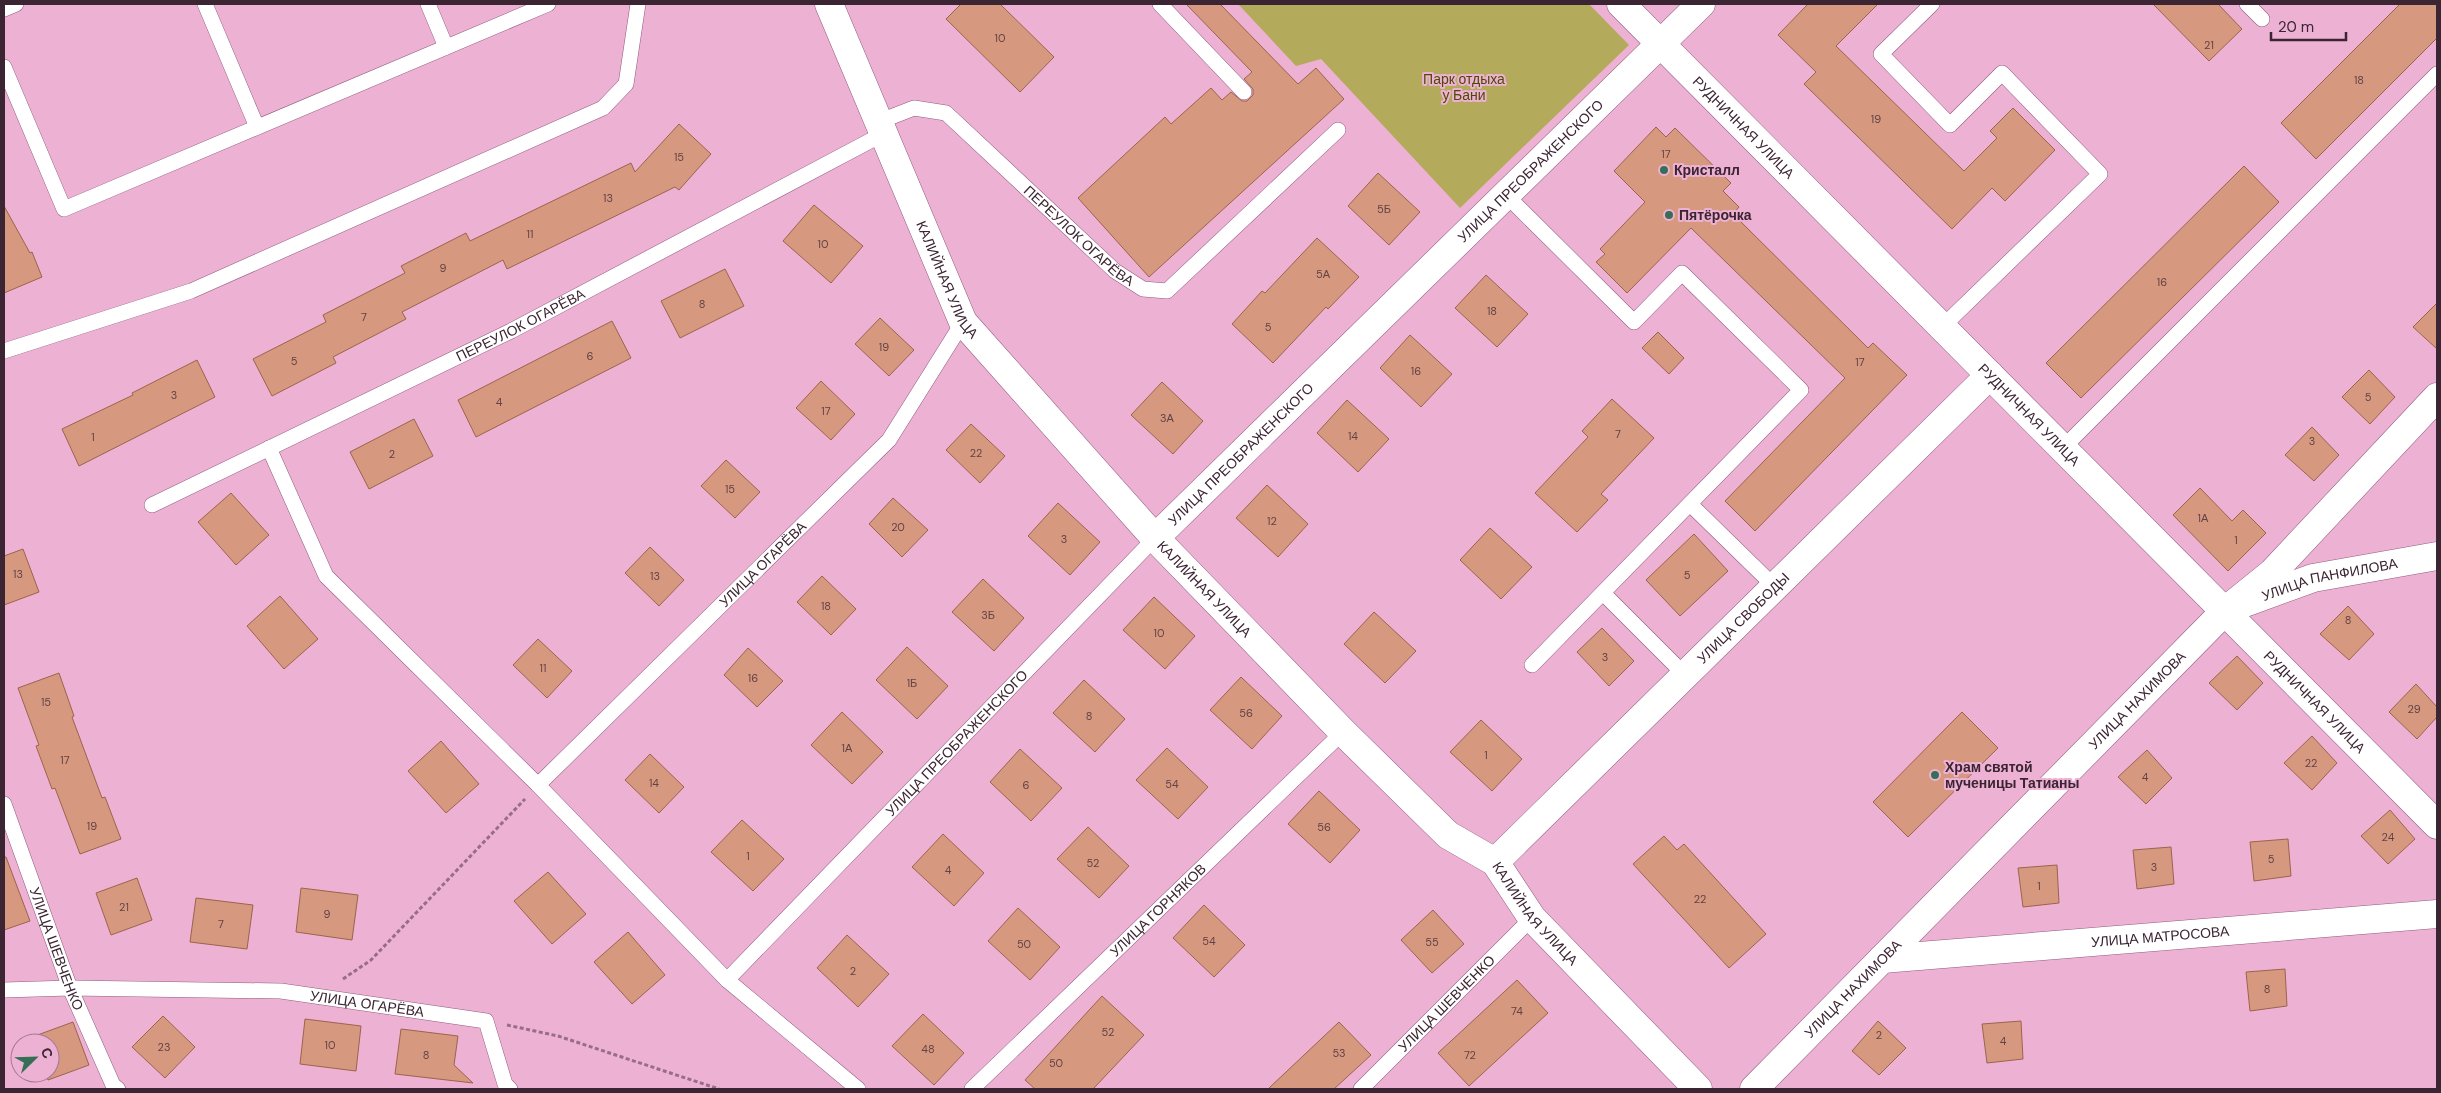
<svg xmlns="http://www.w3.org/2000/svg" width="2441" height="1093" font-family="'DM Sans',sans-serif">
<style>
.green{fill:#b3ab5b}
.building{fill:#d6997f;stroke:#9c634b}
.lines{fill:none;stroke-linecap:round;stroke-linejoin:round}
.lane-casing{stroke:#915c7c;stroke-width:16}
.street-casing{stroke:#915c7c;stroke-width:29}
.path{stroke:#986d86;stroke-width:3;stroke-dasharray:4 2.5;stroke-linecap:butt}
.lane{stroke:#fff;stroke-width:15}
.street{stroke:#fff;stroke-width:28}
.poi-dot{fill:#376f56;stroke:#edb1d4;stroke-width:2}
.labels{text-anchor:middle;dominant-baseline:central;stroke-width:4;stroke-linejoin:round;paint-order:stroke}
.number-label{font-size:11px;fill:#624245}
.park-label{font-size:14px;fill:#4f4904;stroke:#edb1d4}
.street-label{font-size:14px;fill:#3c2532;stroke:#edb1d4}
.poi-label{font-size:14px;font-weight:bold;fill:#3c2532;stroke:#edb1d4;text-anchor:start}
</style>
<rect width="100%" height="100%" fill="#edb1d4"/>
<path class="green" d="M1238,4h351l40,41 -169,163 -139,-149 -25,7z"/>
<path class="building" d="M961,4h39l54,53 -34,35 -74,-73z
M1186,4h34l78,80 18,-16 28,31 -195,178 -71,-79 87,-81 6,7 40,-36 11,12 9,-8 11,9h5l6,-6v-6l-9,-10 8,-7z
M1808,4h70l-42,42 128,125 33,-33 -7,-7 23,-23 42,42 -50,51 -13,-13 -40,41 -148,-145 12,-12 -38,-37z
M2153,4h65l24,25 -33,32z
M2400,4h37v34l-121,121 -35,-36z
M679,124l32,30 -32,36 -4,-3 -168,82 -4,-9 -101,52 4,7 -73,38 3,6 -64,33 -19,-37 73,-37 -3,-7 82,-42 -4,-7 65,-33 4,8 161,-78 4,9z
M1656,127l10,10 9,-9 56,55 -8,8 16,16 -6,7 135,134 5,-5 34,32 -152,156 -30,-30 120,-123 -154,-150 -64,65 -31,-31 9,-8 -5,-5 45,-47 -31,-31z
M2244,166l35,36 -198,196 -35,-35z
M1378,173l42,39 -31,33 -41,-39z
M814,205l49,41 -32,37 -48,-42z
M4,206l26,47 2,-1 10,25 -38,16z
M1317,238l42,39 -31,32 -2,-2 -53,56 -41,-39 30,-33 3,2z
M725,269l19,37 -64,32 -19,-37z
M1486,275l42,39 -31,33 -42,-39z
M2437,303v46l-24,-22z
M880,318l34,32 -25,26 -34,-32z
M612,321l19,37 -155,79 -18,-37z
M1658,332l26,26 -15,16 -27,-26z
M1410,335l42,39 -31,33 -41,-39z
M197,360l18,37 -136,69 -17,-37 71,-34 -1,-2z
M2369,370l26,27 -25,27 -28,-27z
M821,381l34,33 -24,26 -35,-32z
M1162,382l41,39 -30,33 -42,-39z
M1612,399l42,39 -53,56 7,6 -31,32 -42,-39 53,-56 -6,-6z
M1347,400l42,39 -31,33 -41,-39z
M414,419l19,37 -64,33 -19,-37z
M971,424l34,32 -25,27 -34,-33z
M2312,427l27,28 -25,26 -29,-26z
M726,460l34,32 -25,26 -34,-32z
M1267,485l41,39 -30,33 -42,-39z
M2200,488l32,33 11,-11 23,23 -38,38 -55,-56z
M231,493l38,42 -33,30 -38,-43z
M893,498l35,32 -26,27 -33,-33z
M1058,503l42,39 -30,33 -42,-39z
M1490,528l42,39 -31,32 -41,-39z
M1694,534l34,37 -48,45 -34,-36z
M650,547l34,33 -25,26 -34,-33z
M23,549l16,43 -35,13v-49z
M822,576l34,33 -25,26 -34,-33z
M983,579l41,39 -30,33 -42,-39z
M280,596l38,43 -34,30 -37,-43z
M1154,597l41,39 -30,33 -42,-39z
M2348,606l26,28 -25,26 -29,-26z
M1374,612l42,39 -31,32 -41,-39z
M1602,628l32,33 -25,25 -32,-34z
M538,639l34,32 -25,27 -34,-33z
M907,647l41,39 -31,33 -41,-39z
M748,648l35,33 -26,26 -33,-32z
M2237,656l26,27 -26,27 -28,-27z
M59,673l15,43 -2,1 30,81 3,-1 16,42 -41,15 -25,-66 -3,1 -16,-43 3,-1 -21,-57z
M1241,677l41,39 -30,33 -42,-39z
M1084,680l41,39 -30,33 -42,-39z
M2416,684l21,23v10l-20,22 -28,-27z
M842,712l41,40 -31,32 -41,-39z
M1962,712l36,36 -90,89 -35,-35z
M1481,720l41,39 -30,32 -42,-39z
M2312,736l25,27 -25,27 -28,-27z
M441,741l38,43 -33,29 -38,-42z
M1167,748l41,39 -30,32 -42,-39z
M1020,749l42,39 -31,33 -41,-39z
M2147,750l25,28 -26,26 -28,-27z
M650,754l34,33 -25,26 -34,-33z
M1319,791l41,39 -30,33 -42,-39z
M2390,810l25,29 -27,25 -27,-28z
M742,820l42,39 -31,32 -42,-39z
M1088,827l41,39 -30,32 -42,-39z
M943,834l41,39 -30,33 -42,-39z
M1664,836l13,14 7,-6 82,90 -37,34 -96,-104z
M2288,839l3,37 -37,5 -4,-39z
M2171,847l3,37 -37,5 -4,-39z
M4,857h2l24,64 -26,9z
M2057,865l2,38 -36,4 -5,-39z
M548,872l38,42 -34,30 -38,-43z
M137,878l15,42 -41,15 -15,-42z
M301,888l57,7 -6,45 -56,-8z
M196,898l57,7 -6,44 -57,-7z
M1204,905l41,40 -31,32 -41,-39z
M1018,908l42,39 -30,33 -42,-39z
M1433,910l31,34 -32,29 -31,-33z
M628,932l37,43 -33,29 -38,-42z
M847,935l42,39 -31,33 -41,-39z
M2285,969l2,37 -37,5 -4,-39z
M1517,980l31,33 -79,73 -31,-33z
M1102,996l42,39 -51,54h-58l-10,-9z
M923,1014l41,39 -30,32 -42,-39z
M163,1016l32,31 -30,31 -33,-31z
M305,1019l56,7 -5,45 -56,-7z
M1878,1021l28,27 -27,27 -27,-24z
M2021,1021l2,38 -36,4 -5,-39z
M73,1022l16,43 -41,15 -3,-7h5v-30h-16l-2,-6z
M1339,1022l32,33 -37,34h-66z
M401,1029l57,7 -4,29 19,18 -78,-9z"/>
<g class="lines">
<g class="lane-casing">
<g id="lane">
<path d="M205,4l52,123"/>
<path d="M428,4l18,43"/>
<path d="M1160,4l84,88"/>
<path d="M1932,4l-51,50 69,71 52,-52 98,101 -158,153"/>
<path d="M2247,4l15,15"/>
<path d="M4,9l12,-5"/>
<path d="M4,67l60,142 484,-205"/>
<path id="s1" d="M878,122l36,-14 32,5 169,158 28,18 24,2 171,-161"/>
<path d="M1506,195l128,127 48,-49 119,117 -269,275"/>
<path d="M4,351l187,-60 412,-183 23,-24 12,-80"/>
<path d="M269,448l57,128 212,209 189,195 131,109"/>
<path d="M2063,448l374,-374"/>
<path d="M1690,504l85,83"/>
<path id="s2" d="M152,505l359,-174 372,-197"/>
<path d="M1603,593l82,82"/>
<path id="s3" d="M538,785l351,-345 74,-118"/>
<path id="s4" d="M4,804l66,184 43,97 5,4"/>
<path id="s5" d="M727,980l428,-442"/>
<path id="s6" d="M4,990l66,-2 211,3 205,30 19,63 5,5"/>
<path id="s7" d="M972,1089l371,-357"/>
<path id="s8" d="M1361,1089l171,-171"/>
</g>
</g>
<g class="street-casing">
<g id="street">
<path id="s9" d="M829,4l134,318 192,216 188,194 105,103 47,27 37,56 166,171"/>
<path id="s10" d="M1621,4l816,821"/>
<path id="s11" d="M1155,538l546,-534"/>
<path id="s12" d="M2247,602l66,-24 124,-22"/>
<path id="s13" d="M1495,862l495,-487"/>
<path id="s14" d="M1882,959l555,-45"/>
<path id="s15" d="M1754,1089l471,-478 47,-38 165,-176"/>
</g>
</g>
<path class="path" d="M343,979l28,-19 154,-161
M507,1025l51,11 161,53"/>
<use href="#lane" class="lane"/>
<use href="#street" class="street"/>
</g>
<g class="poi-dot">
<circle cx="1664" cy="170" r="5"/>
<circle cx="1669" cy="215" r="5"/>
<circle cx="1935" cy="775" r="5"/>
</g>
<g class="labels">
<g class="number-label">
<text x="1000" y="38">10</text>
<text x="2209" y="45">21</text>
<text x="2359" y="80">18</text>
<text x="1876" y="119">19</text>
<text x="1666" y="154">17</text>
<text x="679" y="157">15</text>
<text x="608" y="198">13</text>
<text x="1384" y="209">5Б</text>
<text x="530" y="234">11</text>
<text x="823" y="244">10</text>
<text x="443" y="268">9</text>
<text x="1323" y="274">5А</text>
<text x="2162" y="282">16</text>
<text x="702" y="304">8</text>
<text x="1492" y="311">18</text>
<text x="364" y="317">7</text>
<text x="1268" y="327">5</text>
<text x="884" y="347">19</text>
<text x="590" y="356">6</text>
<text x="294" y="361">5</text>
<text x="1860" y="362">17</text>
<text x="1416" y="371">16</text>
<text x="174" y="395">3</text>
<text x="2368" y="397">5</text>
<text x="499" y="402">4</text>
<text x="826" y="411">17</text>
<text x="1167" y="418">3А</text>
<text x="1618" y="434">7</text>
<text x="1353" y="436">14</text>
<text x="93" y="437">1</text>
<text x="2312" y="441">3</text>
<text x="976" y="453">22</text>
<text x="392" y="454">2</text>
<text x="730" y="489">15</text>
<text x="2203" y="518">1А</text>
<text x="1272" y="521">12</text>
<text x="898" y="527">20</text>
<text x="1064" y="539">3</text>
<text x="2236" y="540">1</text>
<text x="18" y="574">13</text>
<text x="1687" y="575">5</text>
<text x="655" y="576">13</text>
<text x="826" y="606">18</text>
<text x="988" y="615">3Б</text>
<text x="2348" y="620">8</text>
<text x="1159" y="633">10</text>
<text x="1605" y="657">3</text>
<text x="543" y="668">11</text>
<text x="753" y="678">16</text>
<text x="912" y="683">1Б</text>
<text x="46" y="702">15</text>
<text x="2414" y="709">29</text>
<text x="1246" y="713">56</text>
<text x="1089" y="716">8</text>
<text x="847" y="748">1А</text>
<text x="1486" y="755">1</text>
<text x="65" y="760">17</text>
<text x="2311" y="763">22</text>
<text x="2145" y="777">4</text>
<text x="654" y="783">14</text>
<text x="1172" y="784">54</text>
<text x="1026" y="785">6</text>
<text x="92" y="826">19</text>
<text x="1324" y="827">56</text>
<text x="2388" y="837">24</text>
<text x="748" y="856">1</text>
<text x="2271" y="859">5</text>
<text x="1093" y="863">52</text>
<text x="2154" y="867">3</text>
<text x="948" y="870">4</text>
<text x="2039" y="886">1</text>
<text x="1700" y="899">22</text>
<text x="124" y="907">21</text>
<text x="327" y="914">9</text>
<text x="221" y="924">7</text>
<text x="1209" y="941">54</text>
<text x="1432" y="942">55</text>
<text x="1024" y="944">50</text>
<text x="853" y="971">2</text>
<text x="2267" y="989">8</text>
<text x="1517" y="1011">74</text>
<text x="1108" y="1032">52</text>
<text x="1879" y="1035">2</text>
<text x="2003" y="1041">4</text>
<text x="330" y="1045">10</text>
<text x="164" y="1047">23</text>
<text x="928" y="1049">48</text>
<text x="1339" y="1053">53</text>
<text x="426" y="1055">8</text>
<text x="1470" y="1055">72</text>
<text x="1056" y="1063">50</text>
</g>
<g class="park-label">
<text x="1464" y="79">Парк отдыха<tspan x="1464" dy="16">у Бани</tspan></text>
</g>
<g class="street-label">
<text stroke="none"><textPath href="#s10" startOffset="174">РУДНИЧНАЯ УЛИЦА</textPath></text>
<text stroke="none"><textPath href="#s11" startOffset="525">УЛИЦА ПРЕОБРАЖЕНСКОГО</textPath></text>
<text stroke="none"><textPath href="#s1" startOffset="252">ПЕРЕУЛОК ОГАРЁВА</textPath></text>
<text stroke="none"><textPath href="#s9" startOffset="300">КАЛИЙНАЯ УЛИЦА</textPath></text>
<text stroke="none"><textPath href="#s2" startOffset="410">ПЕРЕУЛОК ОГАРЁВА</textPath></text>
<text stroke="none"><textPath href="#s10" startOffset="579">РУДНИЧНАЯ УЛИЦА</textPath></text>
<text stroke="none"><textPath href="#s11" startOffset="120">УЛИЦА ПРЕОБРАЖЕНСКОГО</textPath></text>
<text stroke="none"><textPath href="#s3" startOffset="315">УЛИЦА ОГАРЁВА</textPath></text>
<text stroke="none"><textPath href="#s12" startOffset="86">УЛИЦА ПАНФИЛОВА</textPath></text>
<text stroke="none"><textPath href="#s9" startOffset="705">КАЛИЙНАЯ УЛИЦА</textPath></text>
<text stroke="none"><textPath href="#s13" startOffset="348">УЛИЦА СВОБОДЫ</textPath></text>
<text stroke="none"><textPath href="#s15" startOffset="546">УЛИЦА НАХИМОВА</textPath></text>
<text stroke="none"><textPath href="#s10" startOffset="984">РУДНИЧНАЯ УЛИЦА</textPath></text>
<text stroke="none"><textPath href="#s5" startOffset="330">УЛИЦА ПРЕОБРАЖЕНСКОГО</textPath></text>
<text stroke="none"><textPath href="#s7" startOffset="258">УЛИЦА ГОРНЯКОВ</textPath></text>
<text stroke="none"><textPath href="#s9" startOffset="1171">КАЛИЙНАЯ УЛИЦА</textPath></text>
<text stroke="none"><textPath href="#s14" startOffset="279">УЛИЦА МАТРОСОВА</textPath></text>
<text stroke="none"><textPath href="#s4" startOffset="154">УЛИЦА ШЕВЧЕНКО</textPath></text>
<text stroke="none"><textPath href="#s15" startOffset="141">УЛИЦА НАХИМОВА</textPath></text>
<text stroke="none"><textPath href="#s6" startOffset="364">УЛИЦА ОГАРЁВА</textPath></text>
<text stroke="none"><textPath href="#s8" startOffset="121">УЛИЦА ШЕВЧЕНКО</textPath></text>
</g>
<g class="poi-label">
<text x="1674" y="170">Кристалл</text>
<text x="1679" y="215">Пятёрочка</text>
<text x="1945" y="767">Храм святой<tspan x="1945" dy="16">мученицы Татианы</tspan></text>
</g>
</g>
<rect width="2441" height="1093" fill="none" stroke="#3c2532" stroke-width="10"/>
<g transform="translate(35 1058) rotate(67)"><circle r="24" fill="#edb1d4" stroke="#a67993"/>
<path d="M0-4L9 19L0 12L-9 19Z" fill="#376f56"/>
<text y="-8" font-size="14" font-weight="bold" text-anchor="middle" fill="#3c2532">С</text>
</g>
<path d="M2271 32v8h75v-8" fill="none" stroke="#3c2532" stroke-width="2.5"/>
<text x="2278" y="32" font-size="15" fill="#3c2532" stroke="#edb1d4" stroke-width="4" paint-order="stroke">20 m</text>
</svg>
